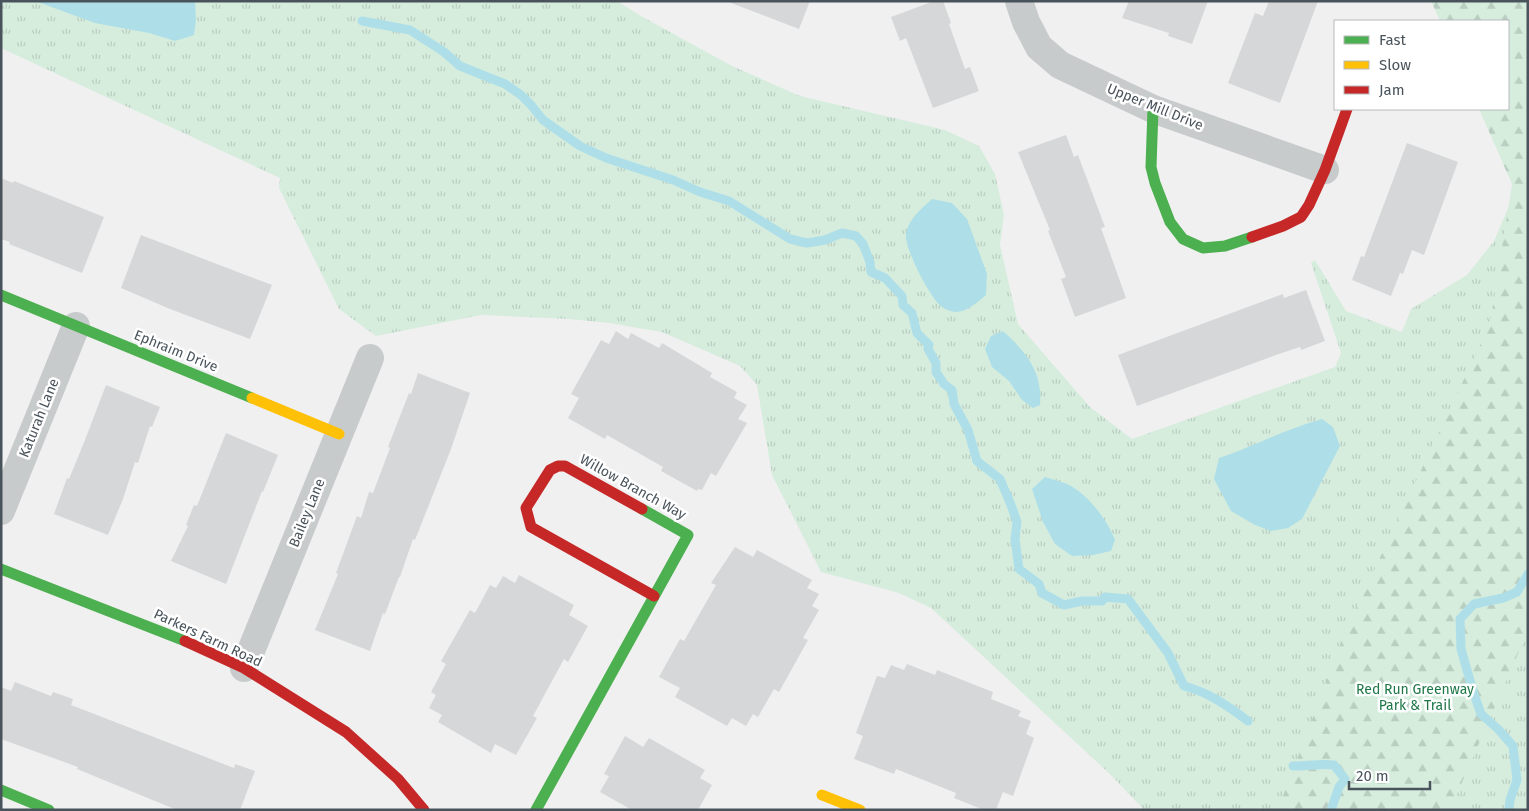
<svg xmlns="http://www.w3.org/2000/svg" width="1529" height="811" font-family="'Fira Sans',sans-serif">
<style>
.grass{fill:url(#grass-tufts)}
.forest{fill:url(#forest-firs)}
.water{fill:#aedfe8}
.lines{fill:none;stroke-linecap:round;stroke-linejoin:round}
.stream{stroke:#aedfe8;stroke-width:9}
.building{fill:#d6d7d8}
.street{stroke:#c8cbcc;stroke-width:28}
.fast{stroke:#4caf50;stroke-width:11}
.slow{stroke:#ffc107;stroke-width:11}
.jam{stroke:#c62828;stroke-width:11}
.labels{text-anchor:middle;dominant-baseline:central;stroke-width:5;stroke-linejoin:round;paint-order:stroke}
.street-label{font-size:14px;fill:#49535b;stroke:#fff}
.park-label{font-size:14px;fill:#1e7747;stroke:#fff}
</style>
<defs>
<pattern id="grass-tufts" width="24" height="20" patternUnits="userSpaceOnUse" patternTransform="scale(1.25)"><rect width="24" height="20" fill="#d6edde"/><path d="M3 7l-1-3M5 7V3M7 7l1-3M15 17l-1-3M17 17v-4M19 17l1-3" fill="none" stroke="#b9cdc1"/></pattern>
<pattern id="forest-firs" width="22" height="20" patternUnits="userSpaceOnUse" patternTransform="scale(1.25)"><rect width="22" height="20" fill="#d6edde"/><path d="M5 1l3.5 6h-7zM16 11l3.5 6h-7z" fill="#b9cdc1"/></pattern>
</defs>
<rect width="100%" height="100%" fill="#f0f0f0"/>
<path class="grass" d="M1,1h616l24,15 91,50 68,30 145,34 34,16 16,28 9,41 -4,30 18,79 72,83 42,32 203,-72 6,-14 -30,-90 4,-3 31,51 56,21 9,-23 56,-34 27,-34 24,-56 -10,-76v-88l20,-20v809h-384l-31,-33 -182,-169 -32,-15 -78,-21 -49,-97 -15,-90 -17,-19 -78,-34 -53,-9 -40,-4 -88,-4 -105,21 -37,-27 -60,-121 1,-10 -279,-130z"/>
<path class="forest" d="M1431,1h97v630l-78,179h-172l67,-178 145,-308 22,-140 -33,-75h29v-88h-68z"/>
<path class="water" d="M35,1h160l1,18 -2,16 -19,6 -26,-8 -54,-10z
M932,199l20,4 15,16 20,55 -1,21c-7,6 -19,17 -30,17 -3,0 -12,-3 -14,-5 -11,-7 -37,-58 -36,-71 1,-16 15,-27 26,-37z
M1003,331c23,21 40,41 37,74l-7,3 -11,-8 -13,-19 -17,-14 -7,-18 6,-13z
M1322,419l11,8 7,19 -38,73 -14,9 -17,3 -16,-6 -24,-14 -17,-32 5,-21c35,-12 67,-29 103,-39z
M1045,477c9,3 19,5 26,9 19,11 36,34 44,54l-4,11 -18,4 -21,1 -17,-12 -12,-22 -11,-33z"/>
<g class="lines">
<path class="stream" d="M362,21l48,9 34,22 16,14 45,18 16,11 10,10 12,15 37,26 26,12 67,22 27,12 29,9 61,38 17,4 18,-3 17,-7 14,3 7,8 7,18 1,10 14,6 17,18 1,9 9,8 5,20 12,12 -1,4 8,14v9l8,12 8,6 2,14 14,26 9,31 23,18 11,26 6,17 -2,17 4,30 20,15 3,9 22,12 18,-4h20l3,-4 23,2 40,54 16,33c24,6 44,20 64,35
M1293,766c14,0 28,-3 41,-1l11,14 -6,8 -8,23
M1509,810l1,-10 7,-20 -4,-34 -15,-17 -17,-15 -8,-23 -12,-42 -1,-30 14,-15 29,-6 14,-6 11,-18"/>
</g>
<path class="building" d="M731,1h79l-11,28 -68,-26z
M934,1h9l8,22 -2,1 16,45 5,-2 9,24 -46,17 -27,-70 -6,3 -9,-24z
M1129,1h79l-16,43 -24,-8 1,-3 -47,-15z
M1269,1h49l-38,102 -52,-20 27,-70 8,3z
M1066,135l8,22 4,-2 27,72 -4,1 25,70 -51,19 -14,-38 5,-2 -18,-46 2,-1 -32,-78z
M1407,143l51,19 -34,93 -12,-5 -9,24 -3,-1 -9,23 -39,-16 9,-24 3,1z
M1,178l12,5 1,-2 90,36 -22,56 -73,-29 1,-2 -9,-3z
M141,235l131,50 -22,54 -80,-30 -49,-21z
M1306,290l19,51 -24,9 -1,-3 -24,8 -139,51 -19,-51 165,-61 1,4z
M616,331l12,8 3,-6 28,15 3,-5 50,30 -2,4 27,15 -3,6 13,7 -9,14 9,4 -31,53 -5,-3 -9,17 -4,-1 -1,2 -36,-20 2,-4 -56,-32 -2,4 -37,-21 11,-20 -8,-4 30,-54 8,4z
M418,373l52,20 -19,56 -36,91 -2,-1 -13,38h-1l-14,37 -2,-1 -13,38 -55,-21 23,-56 -2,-1 21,-57 4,2 8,-26 4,1 17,-45 -2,-1 21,-54 2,1z
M106,385l54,22 -8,20 -2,-1 -12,37 -3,-1 -12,37 -15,36 -54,-21 13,-36 2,1 16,-39z
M226,433l52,22 -15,37 -1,-1 -36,93 -55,-23 17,-35 -2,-1 8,-20 3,1z
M735,547l18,10 4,-7 55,30 -5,8 12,6 -7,12 7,4 -16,28 5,2 -29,52 -5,-3 -16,28 -5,-3 -7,12 -14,-8 -5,8 -52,-29 5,-9 -21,-11 21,-38 4,2 32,-56 -5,-2z
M519,575l55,30 -5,10 19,11 -20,36 -4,-3 -31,57 4,2 -21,37 -21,-11 -4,9 -53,-31 4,-7 -13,-7 7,-13 -5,-3 15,-28 -5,-3 29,-51 5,3 15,-28 6,3 7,-12 12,7z
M907,664l28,11 2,-5 56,22 -2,7 30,12 -3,5 13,5 -5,13 8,4 -21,58 -10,-4 -7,18h-12l-30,-12 2,-5 -60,-24 -2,5 -40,-15 9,-23 -7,-3 21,-57 8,2 6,-13 13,5z
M15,682l36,14 2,-4 20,7 -2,6 163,63 1,-4 20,7 -15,39h-63l-100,-41 1,-2 -77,-28v-52l10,4z
M625,736l18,11 6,-9 56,32 -5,8 12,7 -14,25h-66l-32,-18 9,-16 -5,-2z"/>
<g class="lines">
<path class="street" d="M1019,1l7,21 13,25 21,18 93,44 172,61
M1,511l75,-185
M244,668l126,-310"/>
<path class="fast" d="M1153,109l-2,58 4,16 15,39 13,17 20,9 22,-2 27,-9
M1,295l251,103
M1,569l184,72
M1,790l48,20
M536,810l152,-275 -46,-26"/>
<path class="slow" d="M252,398l87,36
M822,795l38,15"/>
<path class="jam" d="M1252,237l31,-11 18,-9 8,-12 16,-35 22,-61
M642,509l-77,-43h-7l-8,4 -24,38 5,19 123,69
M185,641l59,27 102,64 52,47 26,31"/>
</g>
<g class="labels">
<g class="street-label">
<text transform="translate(1155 107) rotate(22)">Upper Mill Drive</text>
<text transform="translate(176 351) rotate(22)">Ephraim Drive</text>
<text transform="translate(39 418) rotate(-68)">Katurah Lane</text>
<text transform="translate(633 487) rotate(29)">Willow Branch Way</text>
<text transform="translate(307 513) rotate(-68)">Bailey Lane</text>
<text transform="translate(208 638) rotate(25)">Parkers Farm Road</text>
</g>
<g class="park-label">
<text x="1415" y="689">Red Run Greenway<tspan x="1415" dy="16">Park &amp; Trail</tspan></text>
</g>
</g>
<rect width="1529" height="811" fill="none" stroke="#49535b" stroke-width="5"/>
<rect x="1334" y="20" width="175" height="90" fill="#ffffff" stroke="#b6babd"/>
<rect x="1344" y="36" width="25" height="8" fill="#4caf50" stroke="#b6babd"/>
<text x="1379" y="45" font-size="15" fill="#49535b">Fast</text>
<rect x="1344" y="61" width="25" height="8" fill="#ffc107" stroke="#b6babd"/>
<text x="1379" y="70" font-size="15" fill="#49535b">Slow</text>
<rect x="1344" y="86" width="25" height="8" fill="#c62828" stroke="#b6babd"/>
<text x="1379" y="95" font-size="15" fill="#49535b">Jam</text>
<path d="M1349 781v8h81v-8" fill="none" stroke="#49535b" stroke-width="2.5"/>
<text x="1356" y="781" font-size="15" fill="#49535b" stroke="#ffffff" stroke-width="4" paint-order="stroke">20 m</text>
</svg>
